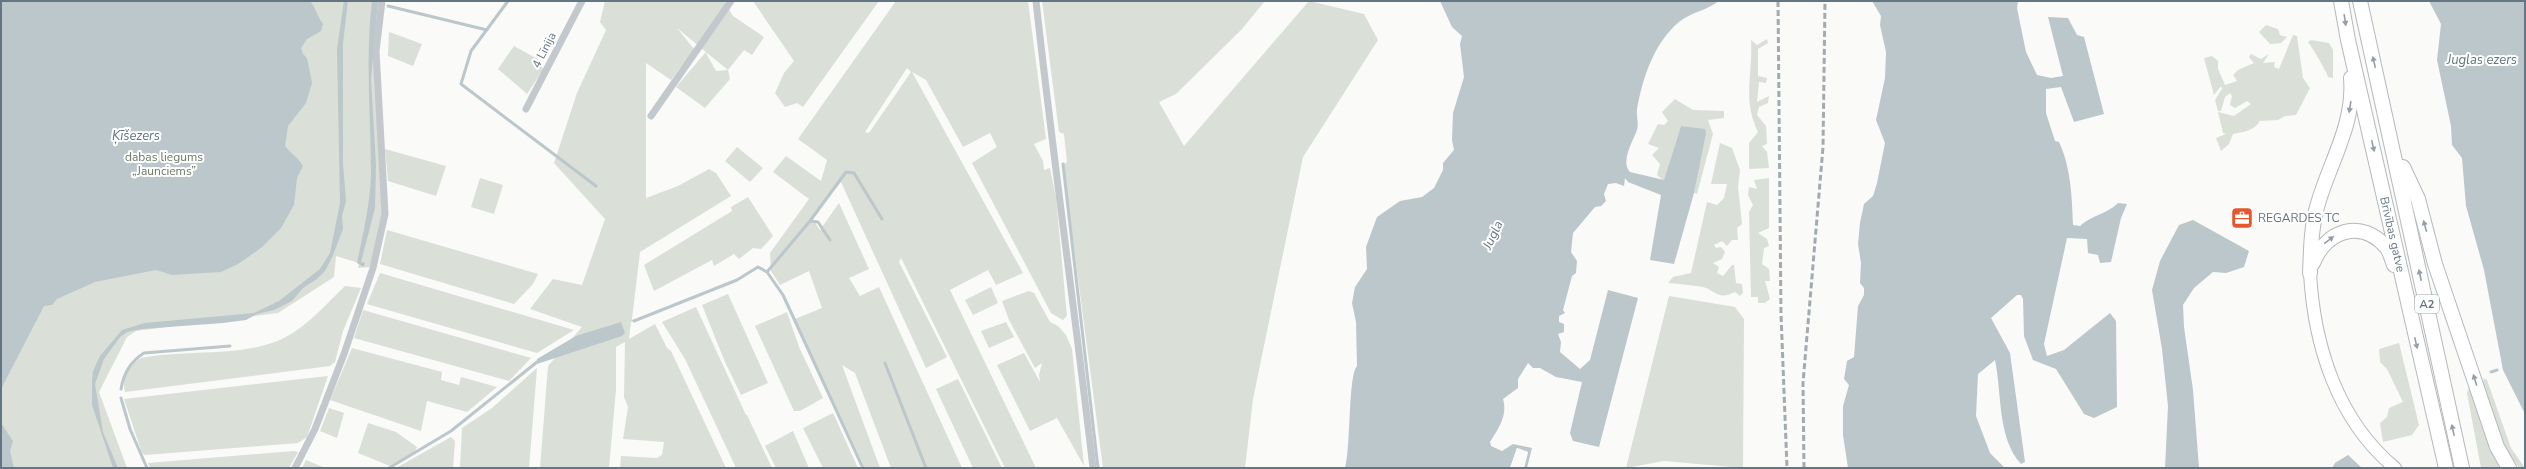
<svg xmlns="http://www.w3.org/2000/svg" width="2526" height="469" font-family="'Nunito Sans',sans-serif">
<style>
.green{fill:#dadfd7;fill-rule:evenodd}
.water{fill:#bbc7cb}
.pier{fill:#fafaf8}
.lines{fill:none;stroke-linecap:round;stroke-linejoin:round}
.stream{stroke:#bbc7cb;stroke-width:3}
.primary-casing{stroke:#b5babe;stroke-width:14}
.highway-casing{stroke:#b4b9bd;stroke-width:16}
.street{stroke:#c3c8cc;stroke-width:7}
.primary{stroke:#fff;stroke-width:12}
.highway{stroke:#fff;stroke-width:14}
.rail{stroke:#a2aab0;stroke-width:3;stroke-dasharray:6 3;stroke-linecap:butt}
.oneway{fill:#939fa8}
.labels{text-anchor:middle;dominant-baseline:central;stroke-width:4;stroke-linejoin:round;paint-order:stroke}
.shield{fill:#fff;stroke:#939fa8;stroke-width:1}
.shield-label{font-size:11px;font-weight:bold;fill:#657683}
.street-label{font-size:12px;fill:#657683;stroke:#fff}
.park-label{font-size:12px;fill:#687a64;stroke:#fff}
.poi-label{font-size:12px;fill:#657683;stroke:#fff;text-anchor:start}
.water-label{font-size:13px;font-style:italic;fill:#60757c;stroke:#fff}
</style>
<rect width="100%" height="100%" fill="#fafaf8"/>
<path class="green" d="M1,1h378l-4,73 10,128 -15,65 -12,1 1,-5 -23,-7 -2,21 -56,36 -142,18 -9,6 -28,55 28,76h-126z
M605,1h119l9,15 31,21 -12,18 -8,-5 -16,20 2,9 -25,29 -29,-21 30,-35 -29,-24 17,21 -23,31 -25,-17v135l32,-12 31,-17 7,4 15,23 -91,56 -8,67 2,2 -3,1 -2,17 26,-15 12,24 4,3 55,117h-106l1,-12 36,2 5,-3 2,-13 -41,-3 5,-32 -4,-10 1,-55 -9,5v42l-7,79h-69l8,-102 34,-39 -52,-18 23,-30 29,6 23,-66 -51,-56 23,-70 29,-63 -6,-8zM706,53h1l21,17 -12,1z
M753,1h126l-76,106 -6,-4 -12,4 -10,-14 9,-20 10,-12z
M896,1h132l18,138 -12,5 9,17 1,9 6,-2 6,30 11,118 -4,4 -12,-7 -79,-150 25,-16 -7,-14 -27,14 -37,-67 -14,-8 111,201 -27,12 -8,-15 -38,20 86,178h-31l-104,-210 -2,4 48,95 -21,11 -85,-186 -29,36 8,12 19,-27 30,66 -20,9 11,18 19,-9 83,181h-71l-36,-95 -13,-8 38,103h-15l-70,-149 27,-11 -13,-37 -29,14 -9,-14 -1,-18 39,-54 -36,-27 13,-16 35,25 6,-21 -29,-21zM907,68l4,4 -42,61 -4,-1z
M1042,1h223l-23,28 -66,65 -17,8 25,44 125,-145 55,13 14,26 -75,117 -50,242 -8,69h-142l-40,-304 4,-2 -3,-28 -5,-2z
M2266,25l12,4 2,6 7,2 -6,6 -11,1 -11,-12z
M389,32l33,12 -9,22 -25,-10z
M2293,35l4,1 6,42 7,10 -14,27 -11,1 -7,4 -18,1c-6,10 -17,11 -27,13l-4,10 -8,7 -5,-13 10,-4 -3,-1 -5,-21 16,4 17,-12 -4,-3 -12,7 -5,-3 2,-9 -2,-3 -5,4 -4,14h-3l-3,-11 7,-11 -1,-3 -7,9 -10,-37 8,-2 6,5v8l7,16 12,-4 -4,-6 5,-5 16,-7 -5,-6 2,-3 10,5 8,-5 -6,9 12,-1 -1,5 5,2z
M1767,39l1,4 -10,6v27l9,2 -1,5 -7,-1 -2,20 12,-6 -1,7 -9,4 -2,8 9,11 1,18 -5,2 5,6 2,16 -20,1v-26l9,-11c-16,-33 -5,-56 -7,-92l6,5z
M2311,40l18,3 4,7v28l-5,-1c-1,-5 -16,-30 -20,-35z
M514,46l27,15 2,9 -16,24 -29,-25z
M1675,99l18,11 31,1v7l-16,2 5,14 -16,60 -3,-1 11,-63 -24,-4 -17,55 -7,-6 3,-11 -8,-9 7,-7 -11,-4 10,-20 6,1 4,-4 -6,-9z
M1720,143l12,5 8,22 -2,17 4,37 -5,4 1,12h-6l-5,6 -5,-5 -8,4 2,3 5,-1 4,5 -3,7 -9,4 6,4 -2,6 6,3 9,-11h2l2,18 6,1 1,9 -3,3 -5,-4c-17,9 -20,-2 -32,-5 -11,-2 -23,-3 -35,-4l5,-6 18,-4 16,-71 10,3 7,-7 3,-14h-16z
M737,147l26,21 -13,14 -25,-21z
M385,149l61,17 -10,30 -48,-15z
M480,178l23,7 -9,29 -23,-7z
M1769,178v50l-11,5 9,6 2,7 -5,2 -2,16 7,5 1,12h-5l5,18 -5,4h-7v-6h-7l-2,-85 4,-7 -5,-10 1,-8 8,2 -3,-9z
M748,197l25,39 -12,13 -8,-1 -14,11 -5,-5 -20,12 -2,-6 -58,31 -10,-26 88,-54 -1,-4z
M387,230l151,44 -5,10 -19,20 -134,-40z
M380,273l194,57 -37,23 -170,-49z
M345,286l16,2 -18,43 -8,31 -5,4 -205,26c-4,-13 5,-28 16,-34 45,-9 102,0 143,-20 24,-12 42,-34 61,-52z
M991,287l7,16 -25,12 -8,-15z
M1029,291l5,2 16,29 8,4 8,9 6,14 12,117 -27,-48 -27,13 -33,-66 27,-12 16,29 -1,-7 3,-12 -7,5 -26,-48 -7,-19z
M728,294l40,89 -27,12 -16,-33 -23,-57z
M1669,296l66,11 9,12 -1,149 -79,-7 -38,7z
M696,307l50,108h1l25,53h-36l-51,-109 -23,-37z
M363,310l168,48 -22,23 -155,-43z
M787,312l12,35 24,51 -23,13h-6l-39,-85z
M1006,322l8,15 -25,11 -8,-17z
M2399,343l20,82 -7,10 -29,7 -3,-19 7,-6 2,-9 14,-6 -16,-33 -7,-7 -1,-13z
M352,348l90,24 -1,8 18,5 2,-8 36,10 -30,25 -40,-11 -6,30 -91,-31z
M537,368l-8,100h-69l2,-40 30,-20z
M328,376l-21,61 -9,6 -153,12 -3,-2 -18,-54z
M2483,378l4,2 24,68 14,20h-6l-16,-23 -22,-63 3,-1z
M958,379l44,89h-29l-37,-79z
M2472,387l31,81h-22l-14,-75 2,-5z
M329,408l15,5 -7,25 -17,-7z
M833,413l25,55h-35l-20,-40z
M368,423l28,9 21,15 -2,5 -25,14 -32,-13z
M793,431l16,37h-33l-11,-22z
M451,437l4,4 -2,27h-57z
M294,451l4,1 -9,16h-139l-2,-5z
M306,460l19,8h-23z"/>
<path class="water" d="M1,1h309c6,7 7,15 13,23l-2,7 -14,8 -6,9 2,6 4,4 5,25 -6,20 -18,23 -3,20c6,8 13,11 18,20l-6,12 -3,27 -13,23 -20,20 -23,16 -17,8 -49,3 -16,-5 -61,12 -38,17 -5,6 -8,1 -43,83z
M344,1h4l-5,42v121l3,37 -4,15 1,13 -10,26 -8,16 -8,8 -14,9 -11,13 -18,9 -17,4 -11,6 -23,3 -82,6 -14,3 -7,5 -16,22 -9,25 8,48 15,36h-5l-21,-63v-24l1,-10 7,-15 22,-26 23,-7 109,-10 25,-12 14,-11 27,-21 10,-16 10,-50 -3,-154z
M372,1h6l-7,78 5,86 -1,43 -14,54 4,1 -1,4 -7,-4c6,-29 13,-58 14,-88 0,-58 -6,-116 1,-174z
M1440,1h279c-13,10 -28,11 -40,21 -25,21 -36,55 -42,87 -1,6 2,15 0,21 -4,11 -17,32 -7,42l34,8 17,-54 24,3 1,4 -12,60 -20,71 -24,-4 11,-65 -33,-13 -3,-4 -1,8 -8,-3 -8,1 -4,10 2,7 -5,5 -6,1 -22,26 -2,19 6,9 -1,12 -4,3 -9,34 2,3 -6,3v6l5,2v8l-6,2 3,8 -1,10 20,17 10,-9 18,-70 30,8 -39,149 -26,-6 -3,-8 12,-51 -26,-5 -16,-9h-7l-5,-5 -10,16v9l-15,11c5,17 -5,30 -13,43l1,4 11,5 11,-7 19,4 -5,20h-3l4,-16 -11,-4 -7,20h-165c6,-19 3,-93 12,-102l-1,-44 -4,-19 3,-16 12,-18 -1,-22 11,-30 23,-16 22,-4 12,-9 9,-18v-7l11,-13 -2,-10 1,-27 11,-36 -4,-33 2,-8 -10,-9z
M1872,1h146l-1,7 9,44 11,23 14,3 12,-2 -15,-59 20,1 9,17 7,2 20,77 -30,8 -13,-35 -15,2v24l9,28 4,1c12,25 13,56 14,83l7,1c12,-11 27,-12 38,-23l9,1 -6,14 -10,44 -11,1 -2,-8 -10,-2 -1,-14 -20,-1 -23,106 3,12 17,-6 46,-37 6,8 1,86 -23,11 -10,-4 -28,-45 -23,-9 -9,-24 -1,-37 -2,-4h-4l-26,23 19,35 15,109 -4,2c-24,-26 -19,-71 -26,-104l-17,14 -2,42 14,37 15,15h-157l-5,-33v-29l6,-21 -5,-6 3,-18 7,-4 4,-51 6,-11v-7l-4,-5 1,-20 -3,-19 2,-21 4,-19 9,-8 4,-13 8,-40 -9,-23 9,-42 1,-26 -6,-27 1,-9z
M2429,1h96v413l-22,-44 -19,-100 -18,-64 -4,-48 -10,-13 -1,-19 -14,-66 4,-36z
M2193,220l56,31 -5,16 -18,6 -13,-1 -19,16 -11,17 1,22 9,63 6,78h-34l3,-62 -6,-57 -10,-59 8,-29 19,-36z
M621,322l4,11 -3,3 -85,28v-5l39,-23z
M1,423l12,18 -3,10 4,17h-13z
M2348,455l14,13h-30l3,-5z"/>
<path class="pier" d="M1517,448l11,4 -4,16h-2l4,-15 -8,-2 -6,17h-2z"/>
<g class="lines">
<path class="stream" d="M508,1l-37,50 -10,33 135,102
M388,6l99,24
M1063,164l35,304
M810,221l36,-49 8,1 28,46
M767,272l43,-51 8,1 12,18
M634,321l103,-41 21,-13 9,5 16,23 80,173
M885,363l41,105
M2491,372l6,-2
M121,389c3,-16 9,-27 23,-36l86,-7
M121,398l9,31 17,39
M389,468l62,-37 86,-69"/>
<g class="primary-casing">
<path id="primary" d="M2310,273c4,72 27,147 85,195"/>
</g>
<g class="highway-casing">
<g id="highway">
<path id="s1" d="M2341,1l7,39 98,428"/>
<path d="M2360,1l102,467"/>
<path d="M2403,167l15,32 17,65 62,183 12,21"/>
<path d="M2313,263c13,-33 49,-45 74,-15 3,4 5,12 7,17"/>
<path d="M2310,273c1,-22 1,-45 7,-66 12,-44 38,-82 34,-129"/>
</g>
</g>
<path class="street" d="M1036,1c17,156 39,311 57,467
M526,109l56,-108
M651,116l80,-115
M295,468l20,-39 29,-75 29,-86 12,-54 -9,-163 6,-50"/>
<use href="#primary" class="primary"/>
<use href="#highway" class="highway"/>
<path class="rail" d="M1778,1l3,313 6,154
M1804,468l-1,-85 20,-236 2,-146"/>
</g>
<defs><path id="oneway-solid" d="M-6-.8H1V-3.2L6.5 0L1 3.2V.8H-6Z"/></defs>
<g class="oneway">
<use href="#oneway-solid" transform="translate(2345 20) rotate(81)"/>
<use href="#oneway-solid" transform="translate(2374 62) rotate(-103)"/>
<use href="#oneway-solid" transform="translate(2350 107) rotate(99)"/>
<use href="#oneway-solid" transform="translate(2373 146) rotate(77)"/>
<use href="#oneway-solid" transform="translate(2425 226) rotate(-105)"/>
<use href="#oneway-solid" transform="translate(2329 240) rotate(-37)"/>
<use href="#oneway-solid" transform="translate(2420 275) rotate(-102)"/>
<use href="#oneway-solid" transform="translate(2416 343) rotate(77)"/>
<use href="#oneway-solid" transform="translate(2475 380) rotate(-107)"/>
<use href="#oneway-solid" transform="translate(2453 430) rotate(-102)"/>
</g>
<defs>
<g id="office-square" transform="scale(1.15)"><rect x="-9" y="-9" width="18" height="18" rx="4" fill="#e4572e" stroke="#fff"/><path d="M-6-3h4V-5.5h4V-3h4V5H-6ZM-1-4.5V-3h2v-1.5ZM-6 0V1H6V0Z" fill="#fff"/></g>
</defs>
<g fill-rule="evenodd">
<use href="#office-square" x="2242" y="218"/>
</g>
<g class="labels">
<rect class="shield" x="2415" y="295" width="24" height="18" rx="3"/>
<g class="shield-label">
<text x="2427" y="304">A2</text>
</g>
<g class="street-label">
<text transform="translate(544 50) rotate(-63)">4 Līnija</text>
<text stroke="none"><textPath href="#s1" startOffset="239">Brīvības gatve</textPath></text>
</g>
<g class="park-label">
<text x="164" y="157">dabas liegums<tspan x="164" dy="14">„Jaunciems”</tspan></text>
</g>
<g class="poi-label">
<text x="2258" y="218">REGARDES TC</text>
</g>
<g class="water-label">
<text x="2482" y="60">Juglas ezers</text>
<text x="136" y="136">Ķīšezers</text>
<text transform="translate(1493 235) rotate(-65)">Jugla</text>
</g>
</g>
<rect width="2526" height="469" fill="none" stroke="#657683" stroke-width="4"/>
</svg>
